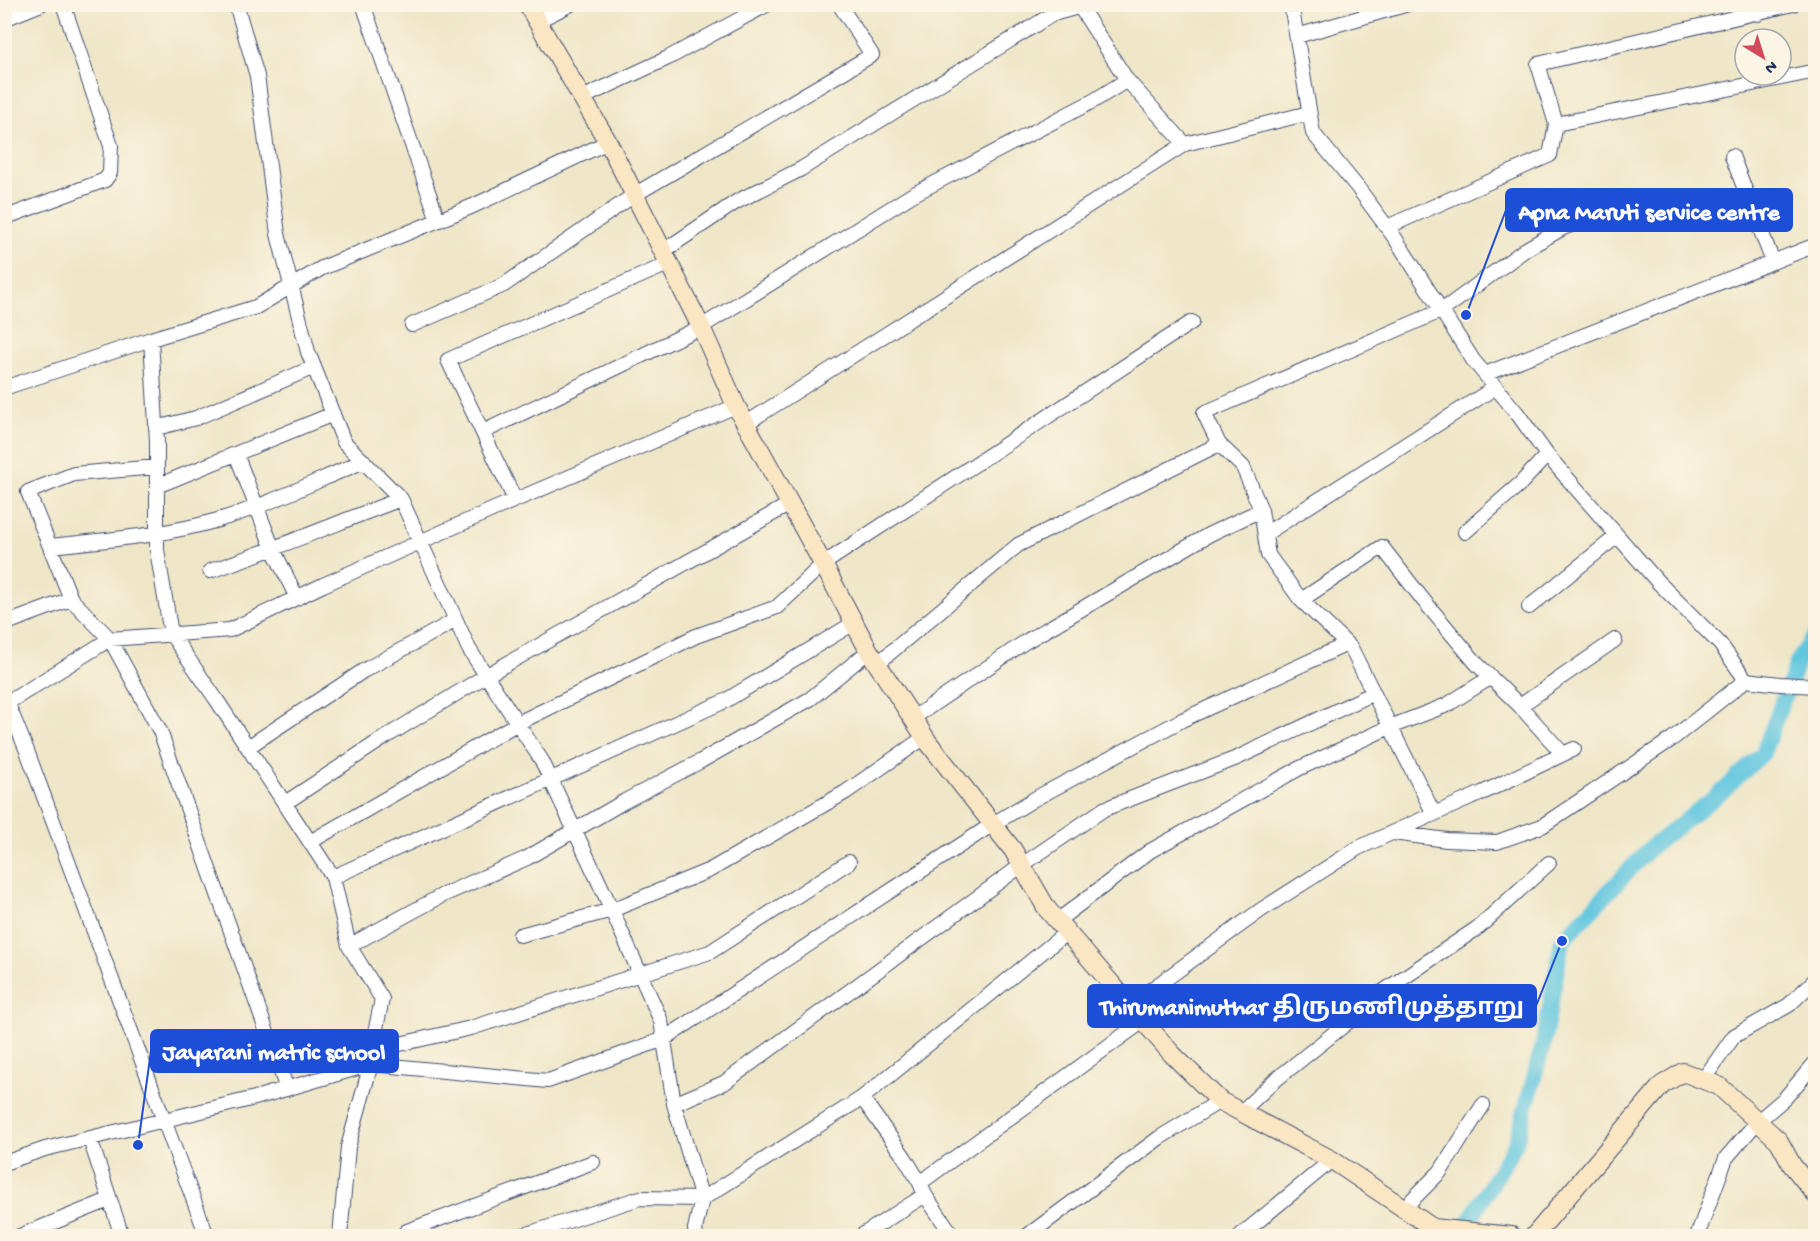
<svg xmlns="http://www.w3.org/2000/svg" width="1820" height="1241" font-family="'Gochi Hand','Noto Sans Tamil',sans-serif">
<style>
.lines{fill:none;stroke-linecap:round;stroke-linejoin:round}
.canal{stroke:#61c6df;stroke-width:16}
.street-casing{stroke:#3b4a6e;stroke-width:16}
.secondary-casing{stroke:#3b4a6e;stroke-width:20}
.street{stroke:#fff;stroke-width:14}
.secondary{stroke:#fbe6c4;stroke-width:18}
.leader{fill:none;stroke:#1d4ed8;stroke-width:2}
.callout-dot{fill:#1d4ed8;stroke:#fcf5e5;stroke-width:2}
.callout{fill:#1d4ed8;stroke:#1d4ed8;stroke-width:2}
.callout-label{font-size:24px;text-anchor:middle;font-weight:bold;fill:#fff}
</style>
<rect width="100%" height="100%" fill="#fcf5e5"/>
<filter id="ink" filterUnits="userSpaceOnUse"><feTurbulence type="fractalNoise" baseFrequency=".0167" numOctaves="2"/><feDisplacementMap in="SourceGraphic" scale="12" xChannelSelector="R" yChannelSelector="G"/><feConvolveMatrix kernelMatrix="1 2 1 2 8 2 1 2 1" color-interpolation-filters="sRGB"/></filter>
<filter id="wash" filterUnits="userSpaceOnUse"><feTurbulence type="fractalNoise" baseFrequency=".008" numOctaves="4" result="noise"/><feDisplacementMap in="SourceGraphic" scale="24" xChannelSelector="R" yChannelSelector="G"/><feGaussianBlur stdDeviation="1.35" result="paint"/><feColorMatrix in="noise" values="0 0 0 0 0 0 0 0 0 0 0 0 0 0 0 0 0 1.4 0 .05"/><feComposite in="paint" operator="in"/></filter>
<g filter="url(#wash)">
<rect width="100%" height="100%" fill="#efe6c8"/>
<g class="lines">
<path class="canal" d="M1460,1236l56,-93 27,-98 19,-104 87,-92 75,-59 39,-37 36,-95 17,-23"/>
</g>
</g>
<g filter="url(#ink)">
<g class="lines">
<g class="street-casing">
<path id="street" d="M236,4l21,72 21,158 30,118 36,90 57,57 68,150 73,112 63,134 56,126 13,83 28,95 -7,30 1,7
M363,4l75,216
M1291,4l22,129 45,55 37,50 78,122 44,53 30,42 110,126 63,63 26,36 34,4 36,2
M1737,4l21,10
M1080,7l47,73 58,64
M4,19l37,-15
M537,21l34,-17
M1297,36l111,-32
M582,98l86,-40 100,-54
M1556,124l-18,-60 255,-60
M1732,156l41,106
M4,218l101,-38 5,-7 1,-27 -48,-142
M1387,227l163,-72 6,-31 260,-53
M662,252l74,-50 65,-33 252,-155 36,-10
M412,325l92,-40 130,-90 238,-140 -33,-51
M151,339l6,102v109l14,84 45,65 117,178 16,69
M1485,374l331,-129
M4,388l147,-49 105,-32 66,-39 151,-62 135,-64
M745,424l440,-280 124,-31
M156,428l40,-10 118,-51
M483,432l218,-105 211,-132 183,-95 32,-20
M236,454l37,95 24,49
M157,467l-83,7 -46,18 43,107 39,40 50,92 127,358
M157,486l176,-72
M515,500l-67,-140 220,-96
M1465,532l56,-49 26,-28
M1265,534l231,-147
M50,546c56,-6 113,-10 168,-26 50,-15 98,-39 146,-59
M210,571c65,-22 127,-48 191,-72
M1301,600l81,-53 42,54 53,63 43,42 43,48
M1529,607l88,-71
M4,624l67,-25
M878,663l140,-118 201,-101 -15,-31 239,-103 83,-61 37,-21 55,-20
M5,697l22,54 180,485
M4,705l106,-66 120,-9 93,-45 169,-75 244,-104
M1520,706l95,-66
M913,718l112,-76 185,-108 51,-24 -18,-43 -24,-23
M248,747l115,-76 93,-51
M285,803l102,-67 100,-61 303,-171
M1434,814l48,-21 92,-44
M1816,818v1
M1393,833l54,7 50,2 45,-16 130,-87 74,-59
M310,842l208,-119 178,-87 81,-29 46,-43 369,-242
M333,877l392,-176 129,-78
M1057,921l93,-70 150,-83 90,-41 57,-22 44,-28
M520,935l92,-25 98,-40 136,-78 79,-55
M1130,1005l131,-95 97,-62 76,-34 -83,-166 -50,-48 -33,-45 -7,-45
M373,1050l98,-22 239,-76 139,-90
M1703,1080l31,-44 55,-31 27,-26
M862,1098l43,60 15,25
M674,1104l50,-21 298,-218 82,-56 133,-51 137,-65
M1241,1112l32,-30 75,-60 30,-27 101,-68 70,-64
M90,1139l32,97
M4,1163l41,-14 210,-51 116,-34 4,-31 7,-34 -33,-53 94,-51 84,-37 98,-57 76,-40 109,-62 59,-48
M1404,1208l36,-36 43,-67
M20,1236l89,-36
M340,1236l8,-89 23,-83 177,17 116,-42 329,-215 43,-26 146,-78 165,-76
M402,1236l5,-5 186,-69
M521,1236l119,-38 62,1 160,-101 205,-166
M861,1236l64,-41
M953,1236l-28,-41 -5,-12 223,-162
M1027,1236l132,-98 61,-37
M1240,1236l92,-76
M1697,1236l29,-78 31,-36 28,-24 31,-36"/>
</g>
<g class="secondary-casing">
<path id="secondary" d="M527,4l81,138 93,185 35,79 87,158 46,87 59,91 85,108 34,59 125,145 48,47 112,59 101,68 79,8
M1534,1236l128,-151 21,-13 36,14 60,55 13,24 24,30"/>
</g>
<use href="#street" class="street"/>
<use href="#secondary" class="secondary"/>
</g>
</g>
<path class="leader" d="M1466 315L1506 210M1562 941L1536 1006M138 1145L151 1051"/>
<g class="callout-dot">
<circle cx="1466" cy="315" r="6"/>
<circle cx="1562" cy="941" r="6"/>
<circle cx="138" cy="1145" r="6"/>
</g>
<g class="callout">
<rect x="1506" y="189" width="286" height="42" rx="6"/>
<rect x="1088" y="985" width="448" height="42" rx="6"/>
<rect x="151" y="1030" width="247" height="42" rx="6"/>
</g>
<g class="callout-label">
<text x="1649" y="219">Apna Maruti service centre</text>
<text x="1312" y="1014">Thirumanimuthar திருமணிமுத்தாறு</text>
<text x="274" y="1059">Jayarani matric school</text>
</g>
<rect width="1820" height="1241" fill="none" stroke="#fcf5e5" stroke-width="24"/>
<g transform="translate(1763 57) rotate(142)"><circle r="28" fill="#fcf5e5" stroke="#a2a6af" stroke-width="1.5"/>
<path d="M0-4.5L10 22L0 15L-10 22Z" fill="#d1495b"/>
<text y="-9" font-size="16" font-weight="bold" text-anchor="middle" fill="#1b2f5e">N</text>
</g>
</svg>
